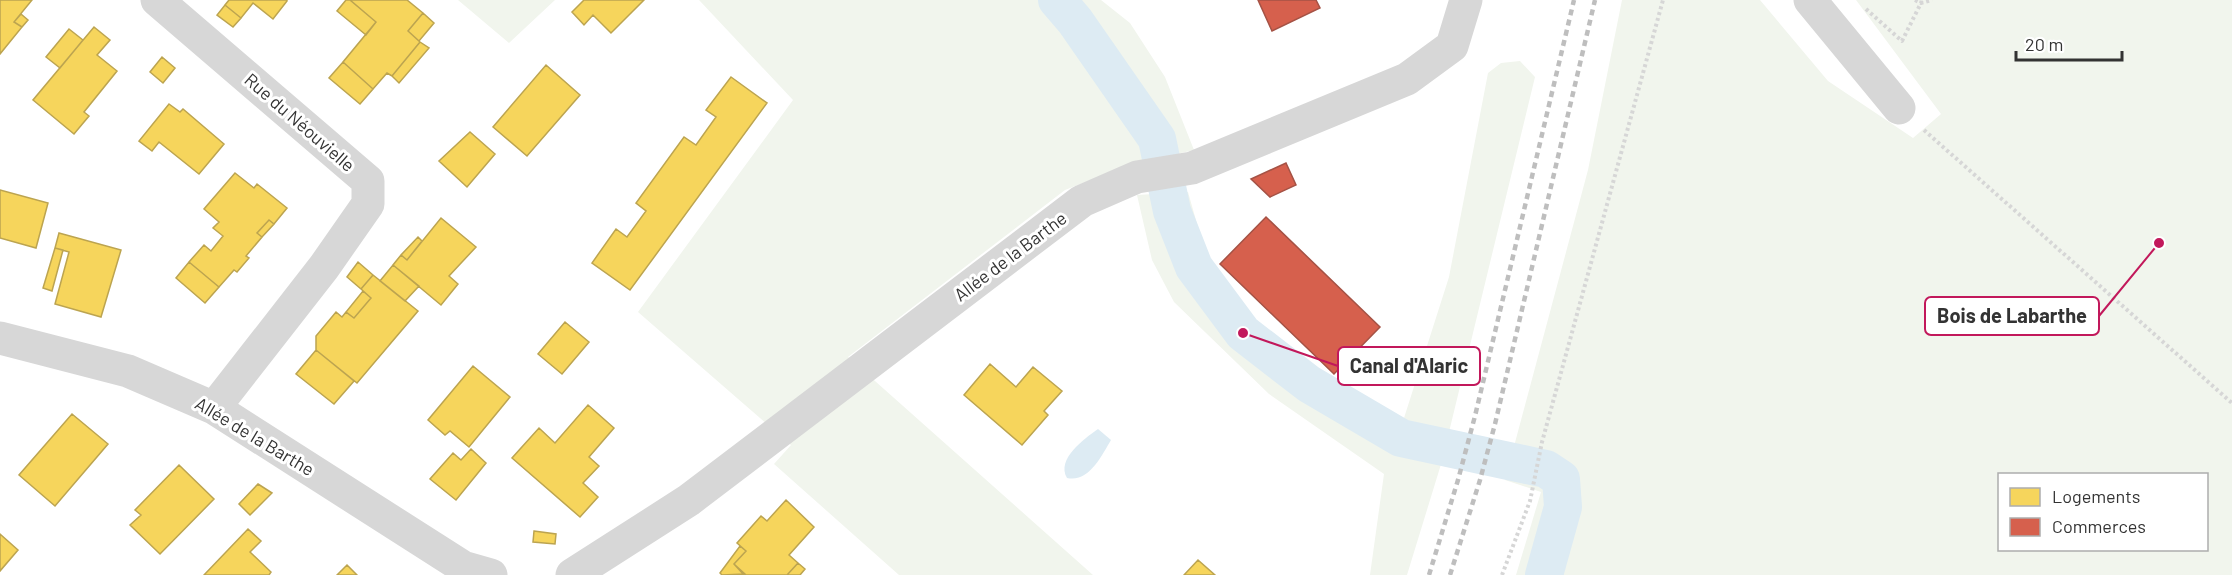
<svg xmlns="http://www.w3.org/2000/svg" width="2232" height="575" font-family="Barlow,sans-serif">
<style>
.green{fill:#f1f5ed;fill-rule:evenodd}
.water{fill:#ddebf3}
.homes{fill:#f6d55c;stroke:#bca450;stroke-width:1.5}
.shops{fill:#d6604d;stroke:#a55245;stroke-width:1.5}
.lines{fill:none;stroke-linecap:round;stroke-linejoin:round}
.canal{stroke:#ddebf3;stroke-width:38}
.path{stroke:#d6d6d6;stroke-width:4;stroke-dasharray:3 3;stroke-linecap:butt}
.minor{stroke:#d7d7d7;stroke-width:33}
.rail{stroke:#bebebe;stroke-width:4.5;stroke-dasharray:6 4.5;stroke-linecap:butt}
.labels{text-anchor:middle;dominant-baseline:central;stroke-width:6;stroke-linejoin:round;paint-order:stroke}
.street-label{font-size:18px;fill:#333;stroke:#fff}
.leader{fill:none;stroke:#c2185b;stroke-width:2}
.callout-dot{fill:#c2185b;stroke:#fff;stroke-width:2}
.callout{fill:#fff;stroke:#c2185b;stroke-width:2}
.callout-label{font-size:20px;text-anchor:middle;font-weight:bold;fill:#333}
</style>
<rect width="100%" height="100%" fill="#fff"/>
<path class="green" d="M458,0h97l-46,43z
M699,0h402l29,23 35,54 29,73 -65,15 -64,25 -217,167 245,218h-194l-125,-111 17,-19 -153,-133 155,-212z
M1622,0h138l68,81 85,57 28,-24 -85,-114h376v575h-716l25,-83 -36,-12 83,-310zM2000,474h206v76h-206z
M1520,61l15,16 -93,384 -35,114h-37l14,-101 -115,-80 -95,-92 -22,-42 -15,-65 51,-3 19,67 27,47 70,57 100,55 45,-141 39,-204 13,-10z"/>
<path class="water" d="M1098,429l13,11c-9,15 -22,43 -44,38 -11,-19 17,-39 31,-49z"/>
<path class="homes" d="M0,0h32l-18,22 8,5 -22,27z
M229,0h58v1l-14,18 -20,-16 -12,15 -16,-13z
M346,0h4l26,22 -10,13 -29,-24z
M350,0h57l16,13 -15,18 12,11 -28,34 -5,-3 -14,16 -30,-27 33,-40z
M584,0h60l-33,33 -18,-18 -9,10 -12,-13z
M225,5l16,13 -8,9 -16,-12z
M423,13l11,10 -15,18 -11,-10z
M21,14l7,6 -6,7 -8,-5z
M94,27l16,13 -13,15 20,16 -33,41 5,4 -15,18 -41,-34z
M69,29l14,11 -23,28 -14,-11z
M420,42l9,6 -30,35 -7,-7z
M162,57l13,11 -12,15 -13,-11z
M343,62l30,27 -13,15 -31,-26z
M546,65l34,30 -53,61 -34,-29z
M731,77l36,26 -137,187 -38,-27 24,-34 11,8 19,-26 -10,-8 48,-66 12,8 20,-28 -10,-7z
M169,104l11,8 3,-3 41,35 -25,30 -40,-32 -7,9 -13,-10z
M470,132l25,22 -28,33 -28,-26z
M235,173l19,15 3,-4 30,24 -13,16 -5,-4 -12,13 5,4 -16,19 3,2 -12,14 -3,-2 -15,17 -30,-25 15,-17 7,6 12,-15 -10,-8 6,-6 -15,-13z
M0,190l48,13 -12,45 -36,-10z
M441,218l35,29 -27,29 9,8 -17,21 -48,-40 8,-10 6,5z
M269,220l5,4 -12,13 -5,-4z
M59,233l62,17 -20,67 -46,-13 14,-52 -14,-4z
M418,237l4,4 -15,19 -6,-5z
M55,248l8,2 -11,41 -9,-3z
M189,262l30,25 -14,16 -29,-25z
M358,262l15,13 -12,14 -14,-12z
M393,265l26,21 -14,15 -25,-20z
M373,275l45,36 -61,72 -41,-33v-14l20,-24 6,5 4,-5 8,6 17,-20 -10,-9z
M363,291l8,7 -17,20 -8,-6z
M565,322l24,20 -27,32 -24,-20z
M316,350l38,31 -20,23 -38,-30z
M990,364l26,23 17,-20 29,24 -18,20 4,4 -26,30 -58,-50z
M473,366l37,31 -41,50 -19,-16 -5,4 -17,-15z
M588,405l26,23 -25,29 10,9 -16,17 15,14 -18,20 -68,-59 27,-30 16,15z
M72,414l36,30 -53,62 -36,-31z
M471,449l15,14 -30,37 -26,-21 23,-26 8,7z
M179,465l35,34 -54,55 -30,-29 11,-10 -6,-5z
M258,484l14,9 -22,22 -11,-11z
M786,500l28,27 -25,28 9,8 -11,12h-43l-10,-11 12,-13 -9,-8 24,-27 6,5z
M248,529l13,12 -11,11 21,20 -2,3h-65z
M534,531l22,3 -1,10 -22,-2z
M0,534l18,16 -18,21z
M740,546l6,5 -12,13 11,10 -23,1 -2,-2z
M1198,560l17,15h-31z
M798,563l7,6 -5,6h-13z
M347,565l10,10h-20z"/>
<path class="shops" d="M1258,0h58l4,8 -48,23z
M1286,163l10,22 -26,12 -19,-18z
M1266,217l114,110 -46,47 -114,-110z"/>
<g class="lines">
<path class="canal" d="M1057,0l18,21 82,118 15,72 22,56 49,66 66,51 92,54 145,31 15,10 2,28 -19,68"/>
<path class="path" d="M1915,0l6,3 1,-3
M1866,9l36,32 19,-38 11,-3
M1924,130l308,273
M1502,575l28,-74 12,-59 121,-442"/>
<path class="minor" d="M157,0l211,181v23l-44,63 -110,141
M1810,0l89,108
M0,338l128,33 86,37 249,159 28,8
M572,575l117,-75 393,-299 55,-24 55,-9 215,-89 45,-33 14,-46"/>
<path class="rail" d="M1429,575l29,-95 17,-64 99,-416
M1450,575l30,-95 15,-56 100,-424"/>
</g>
<g class="labels">
<g class="street-label">
<text transform="translate(300 122) rotate(41)">Rue du Néouvielle</text>
<text transform="translate(1010 256) rotate(-37)">Allée de la Barthe</text>
<text transform="translate(255 436) rotate(31)">Allée de la Barthe</text>
</g>
</g>
<path class="leader" d="M2159 243L2099 316M1243 333L1338 366"/>
<g class="callout-dot">
<circle cx="2159" cy="243" r="6"/>
<circle cx="1243" cy="333" r="6"/>
</g>
<g class="callout">
<rect x="1925" y="297" width="174" height="38" rx="6"/>
<rect x="1338" y="347" width="142" height="38" rx="6"/>
</g>
<g class="callout-label">
<text x="2012" y="323">Bois de Labarthe</text>
<text x="1409" y="373">Canal d'Alaric</text>
</g>
<rect x="1998" y="473" width="210" height="78" fill="#ffffff" stroke="#adadad" stroke-width="1.5"/>
<rect x="2010" y="488" width="30" height="18" fill="#f6d55c" stroke="#adadad" stroke-width="1.5"/>
<text x="2052" y="503" font-size="18" fill="#333333">Logements</text>
<rect x="2010" y="518" width="30" height="18" fill="#d6604d" stroke="#adadad" stroke-width="1.5"/>
<text x="2052" y="533" font-size="18" fill="#333333">Commerces</text>
<path d="M2016 51v9h106v-9" fill="none" stroke="#333333" stroke-width="3"/>
<text x="2025" y="51" font-size="18" fill="#333333" stroke="#ffffff" stroke-width="4.5" paint-order="stroke">20 m</text>
</svg>
